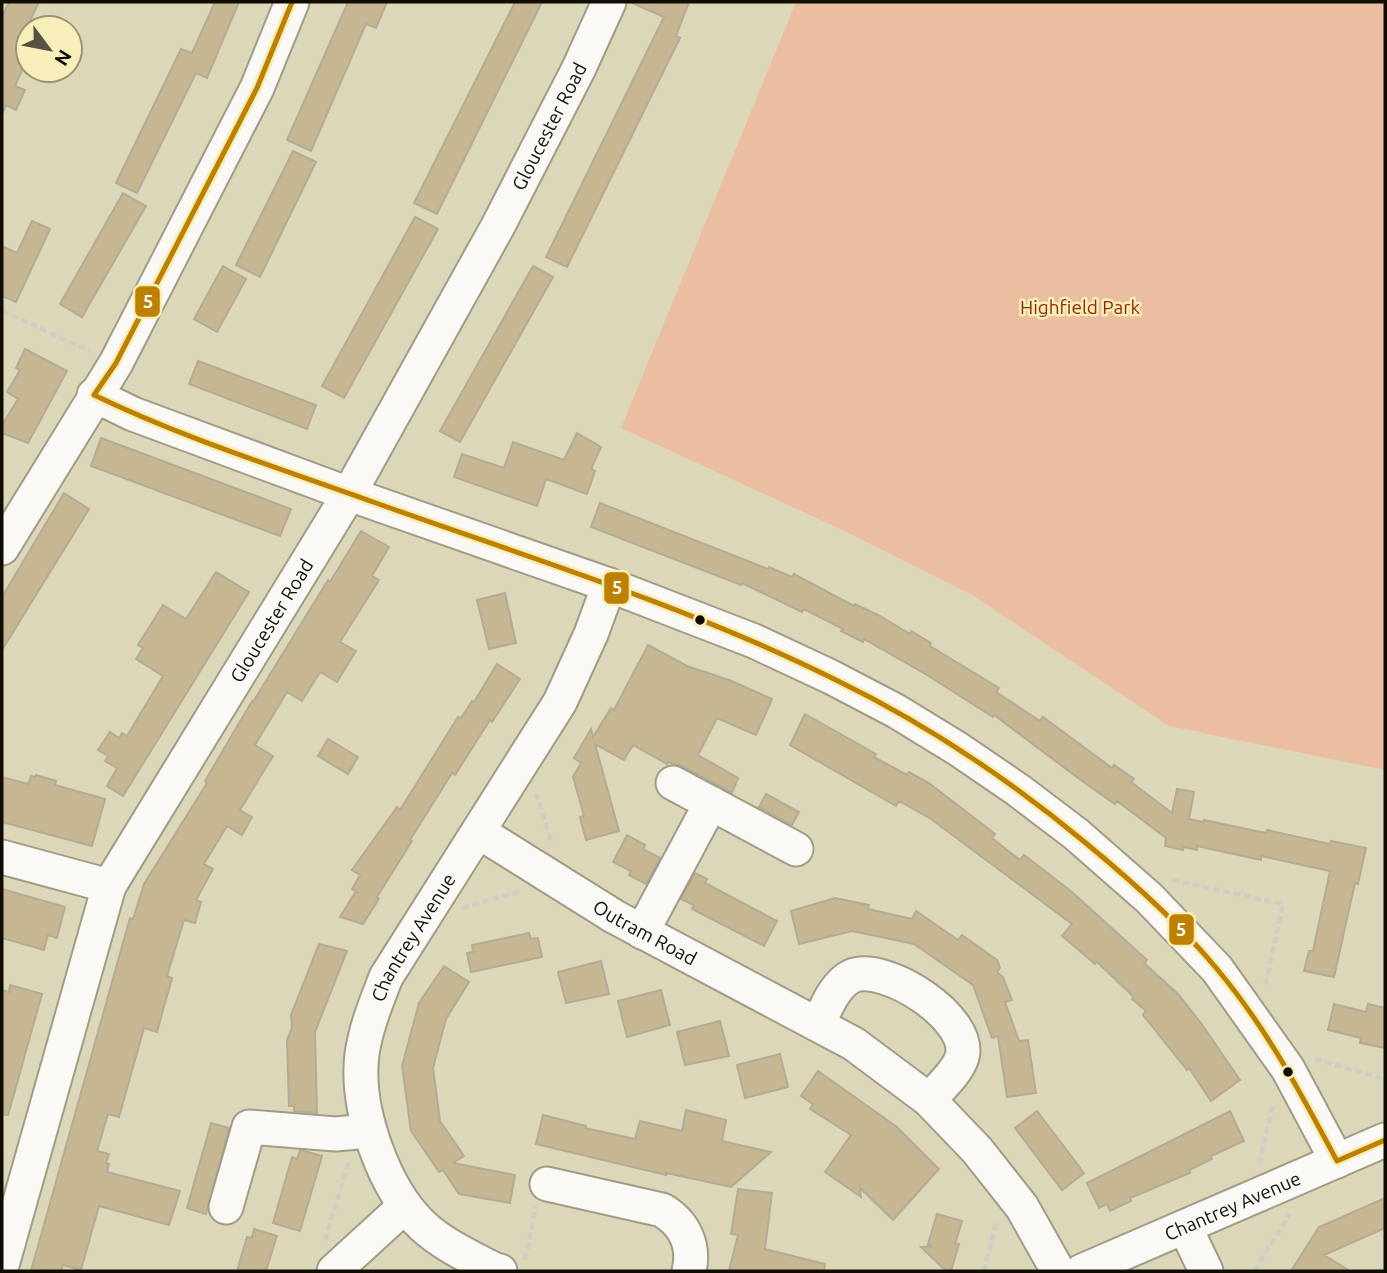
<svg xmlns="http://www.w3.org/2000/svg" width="1387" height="1273" font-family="Ubuntu,sans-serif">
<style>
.park{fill:#ebbea2}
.building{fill:#c6b792;stroke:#b3ab96;stroke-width:2}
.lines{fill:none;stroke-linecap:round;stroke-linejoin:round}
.minor-casing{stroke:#a09c85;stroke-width:37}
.path{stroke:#cfcec5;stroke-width:4.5;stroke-dasharray:7 3.5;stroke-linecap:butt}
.minor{stroke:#faf9f5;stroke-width:33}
.bus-1-casing{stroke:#f8eeb9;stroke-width:10}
.bus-1{stroke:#bd8000;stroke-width:5}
.bus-dot{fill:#100c00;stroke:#f8eeb9;stroke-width:2.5}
.labels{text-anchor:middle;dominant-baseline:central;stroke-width:5;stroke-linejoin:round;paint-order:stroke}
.street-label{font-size:19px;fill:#100c00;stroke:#f8eeb9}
.park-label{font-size:19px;fill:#912c00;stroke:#f8eeb9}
.line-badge{stroke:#f8eeb9;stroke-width:2.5}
.badge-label{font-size:19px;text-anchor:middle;font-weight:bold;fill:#fff}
</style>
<rect width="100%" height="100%" fill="#ddd7ba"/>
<path class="park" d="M796,2h589v768l-216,-44 -197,-131 -121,-61 -230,-106z"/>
<path class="building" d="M9,2h30l-12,25 1,30 -13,29 10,4 -9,20 -10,-5 -4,10v-98z
M215,2h24l-32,76 -11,-5 -59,120 -21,-10 65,-134 11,4z
M348,2h39l-11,26 -10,-4 -55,127 -24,-11z
M515,2h27l-105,212 -23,-11z
M630,2h59l-13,34 4,2 -113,229 -21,-10 118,-240z
M293,151l23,11 -56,115 -24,-12z
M123,193l23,13 -64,111 -22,-13z
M415,217l23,12 -94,169 -22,-12z
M32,221l18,8 -34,73 -14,-6v-50l15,7z
M223,266l23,13 -29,53 -23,-13z
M533,266l20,11 -93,165 -20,-11z
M25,349l42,22 -39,72 -26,-10v-8l16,-26 -11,-7 13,-22 -4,-2z
M198,361l118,44 -9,24 -118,-45z
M577,433l24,14 -10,22 4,2 -8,23 -41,-15 -9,27 -83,-29 8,-23 42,14 9,-26 51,18z
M101,438l190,71 -11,27 -189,-70z
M64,493l25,16 -87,141v-53z
M600,503l168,66 1,-2 23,10 2,-3 60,32 1,-2 23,11 32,19 1,-3 20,12 -1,3 69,42 -3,4 44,29 3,-4 69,51 2,-3 20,14 -3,3 41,31 5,-24 17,3 -5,27 14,3 1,-2 62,13 1,-3 63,14 1,-3 35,7 -8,36 -3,-1 -21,94 -30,-6 5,-20h4l17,-80 -69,-15v4l-64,-14v4l-13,-3 -1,3 -18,-4 1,-8 -49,-37 -2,3 -33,-23 -88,-66 -1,2 -66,-42 -63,-36 -1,3 -22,-11 2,-2 -39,-20 -2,3 -60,-29 -1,2 -150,-58z
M361,531l28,16 -17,29 7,4 -39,62 16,9 -19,31 -17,-10 -18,29 -15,-9 -32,53 18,11 -33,54 12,7 -10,18 -15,-9 -23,38 9,5 -17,31 5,2 -6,21 -11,-3 -17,56 5,2 -15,54 -13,-4 -25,89 -11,-3 -11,37 12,3 -3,9 3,1 -2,8 73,19 -11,34 -70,-19 -18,64 -18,-5 -2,6h-30l99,-353 3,1 11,-35 63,-101 -2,-2 47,-80 1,1 75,-122 2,2z
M216,572l33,20 -126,204 -16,-10 10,-18 -12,-7 3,-5 -10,-6 12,-18 9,6 3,-5 5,3 36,-60 -27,-17 7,-11 -5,-3 25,-40 23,14z
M505,593l11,50 -27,6 -12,-49z
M648,645l39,21 42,14 43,19 -16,36 -39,-17 -19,37 40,23 -6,15 -50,-27 -14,-4 -1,2 -34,-19 -9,15 -29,-16 24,87 -33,9 -6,-23 4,-1 -11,-39 8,-14 -7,-5 17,-29 2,8 18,-29 3,2z
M497,664l23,15 -28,43 -2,-2 -35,55 -3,-2 -42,67 2,1 -35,56 2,2 -16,25 -23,-7 16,-26 -4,-2 8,-14 -8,-5 45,-63 3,3 58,-93 3,1 11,-17 2,1z
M805,714l71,40 -2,3 33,18 2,-3 20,11 66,51 -3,4 28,22 4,-5 48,37 75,68 -3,3 34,31 23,29 39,57 -29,21 -22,-33 -2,2 -44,-55 3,-4 -14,-12 2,-2 -37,-35 -2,2 -33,-28 10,-12 -141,-105 -32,-18 -3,5 -106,-61z
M328,739l30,18 -10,17 -30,-18z
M36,775l20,6 -1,4 50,14 -13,47 -90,-24v-45l26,7 3,-8 4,1z
M766,794l33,18 -7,13 -33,-18z
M627,835l18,10 -2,4 17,9 -14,26 -17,-9 2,-4 -18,-9z
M695,873l12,6 -2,4 72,38 -13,25 -72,-37 2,-4 -13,-6z
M2,889l63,18 -8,31 -9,-3 -4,15 -42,-12z
M835,898l34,7 -1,4 44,10 4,-8 42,29 4,-5 35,25 3,8 -3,4 6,5 9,23 -7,2 14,39 9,-1 8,53 -29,4 -9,-61 -6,2 -19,-53 -59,-41 -62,-13 -53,13 -8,-33z
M529,933l2,6 7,-1 4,19 -71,15 -4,-19 6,-1 -1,-7z
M319,944l28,7 -32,81 2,81 -23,-2v-5h-5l-2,-66 5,-12 -1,-13z
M601,961l8,33 -43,9 -8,-31z
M444,966l25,16 -23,37 -13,49 7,53 24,35 -11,7 62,12 -5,28 -51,-9 -16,-24 -4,2 -28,-41 -9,-65 17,-63z
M10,985l32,9 -34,121 -6,-1v-124l7,2z
M661,990l9,35 -43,12 -9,-36z
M1334,1004l32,8 2,-8 17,4v40l-25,-5 1,-5 -33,-8z
M720,1021l9,35 -44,9 -8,-33z
M780,1054l8,33 -43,11 -8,-33z
M818,1071l79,56 42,42 -46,51 -33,-32 1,9 -36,-25 26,-37 -41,-26 3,-5 -12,-8z
M686,1110l40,10 -4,21 49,11 -40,35 -65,-14v2l-130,-31 7,-29 43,11 -1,2 50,11 5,-18 42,10z
M1037,1111l47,62 -22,17 -47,-62z
M1230,1111l14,30 -33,15 1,3 -23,11 1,3 -60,25 1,3 -21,10 -3,-7 -8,4 -12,-25z
M211,1123l18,5 -23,86 -19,-6z
M300,1150l22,6 -22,75 -27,-8 19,-66 5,2z
M738,1189l34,4 -7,56 60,15 -1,7h-95l9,-36 -7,-1z
M1385,1198v30l-61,27 26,16h-59l28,-44z
M937,1214l25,7 -7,23h4l-8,27h-5l-25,-24 10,-1 -3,-2z
M254,1229l23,7 -11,35h-29l10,-34 5,1z"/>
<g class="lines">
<g class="minor-casing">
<g id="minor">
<path d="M94,395l39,19 216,80 260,91 145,56 77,36 65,34 62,38 60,41 58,44 73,64 68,71 71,100 49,92"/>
<path d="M2,548l114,-185 141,-275 35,-86"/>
<path d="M673,783l123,66"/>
<path id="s1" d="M479,832l136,85 239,127 75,56 48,50 45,57 36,64"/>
<path d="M2,857l107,29"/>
<path d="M642,932l69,-129"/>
<path d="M818,1024c8,-16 17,-40 34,-48 33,-14 121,43 110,81 -5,16 -22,30 -33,43"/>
<path d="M547,1184l115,26c22,13 33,35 27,61"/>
<path d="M226,1207l23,-80 86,7 35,-3"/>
<path d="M1185,1227l21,44"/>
<path id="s2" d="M2,1265l107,-379 240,-392 149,-268 81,-158 30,-66"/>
<path d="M334,1271l71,-65"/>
<path id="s3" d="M500,1271l-7,-2c-23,-12 -49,-24 -69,-42 -40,-37 -69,-118 -62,-173 4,-27 14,-51 24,-77l174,-275 31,-68 18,-49"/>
<path id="s4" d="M1082,1271l303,-131"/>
</g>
</g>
<path class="path" d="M2,311l88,40
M536,793l16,51
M1172,880l111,24 -18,82
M462,908l59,-17
M1315,1059l70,20
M1259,1164l14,-60
M325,1240l24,-79
M525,1260l11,-53
M984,1271l12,-49
M1254,1271l36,-57"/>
<use href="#minor" class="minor"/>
<g class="bus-1-casing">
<path id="bus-1" d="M292,2l-35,86 -141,275 -22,32c91,44 188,74 282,108 154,55 311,103 458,176 91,44 175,100 253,165 46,38 92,79 130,125 51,61 83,123 120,192l48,-21"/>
</g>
<use href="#bus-1" class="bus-1"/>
</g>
<g class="bus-dot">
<circle cx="700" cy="620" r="6"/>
<circle cx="1288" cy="1072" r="6"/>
</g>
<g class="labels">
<g class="street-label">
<text stroke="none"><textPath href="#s2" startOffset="1272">Gloucester Road</textPath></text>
<text stroke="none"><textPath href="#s2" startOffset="705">Gloucester Road</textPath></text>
<text stroke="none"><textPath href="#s1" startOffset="194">Outram Road</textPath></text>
<text stroke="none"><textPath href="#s3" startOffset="406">Chantrey Avenue</textPath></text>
<text stroke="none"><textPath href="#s4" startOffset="164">Chantrey Avenue</textPath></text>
</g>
<g class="park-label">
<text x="1080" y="307">Highfield Park</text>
</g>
</g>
<g class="line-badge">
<rect x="134" y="285" width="27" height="33" rx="7" fill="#bd8000"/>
<rect x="603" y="571" width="27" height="34" rx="7" fill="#bd8000"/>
<rect x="1168" y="913" width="27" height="33" rx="7" fill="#bd8000"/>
</g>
<g class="badge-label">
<text x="148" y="308">5</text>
<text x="617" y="594">5</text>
<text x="1181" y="936">5</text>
</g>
<rect width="1387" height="1273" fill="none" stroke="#100c00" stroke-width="7"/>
<g transform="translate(49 49) rotate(122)"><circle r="33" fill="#f8eeb9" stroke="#9b946f" stroke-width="2"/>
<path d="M0-5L12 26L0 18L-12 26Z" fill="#585341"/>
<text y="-10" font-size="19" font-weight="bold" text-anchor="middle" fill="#100c00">N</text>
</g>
</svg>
